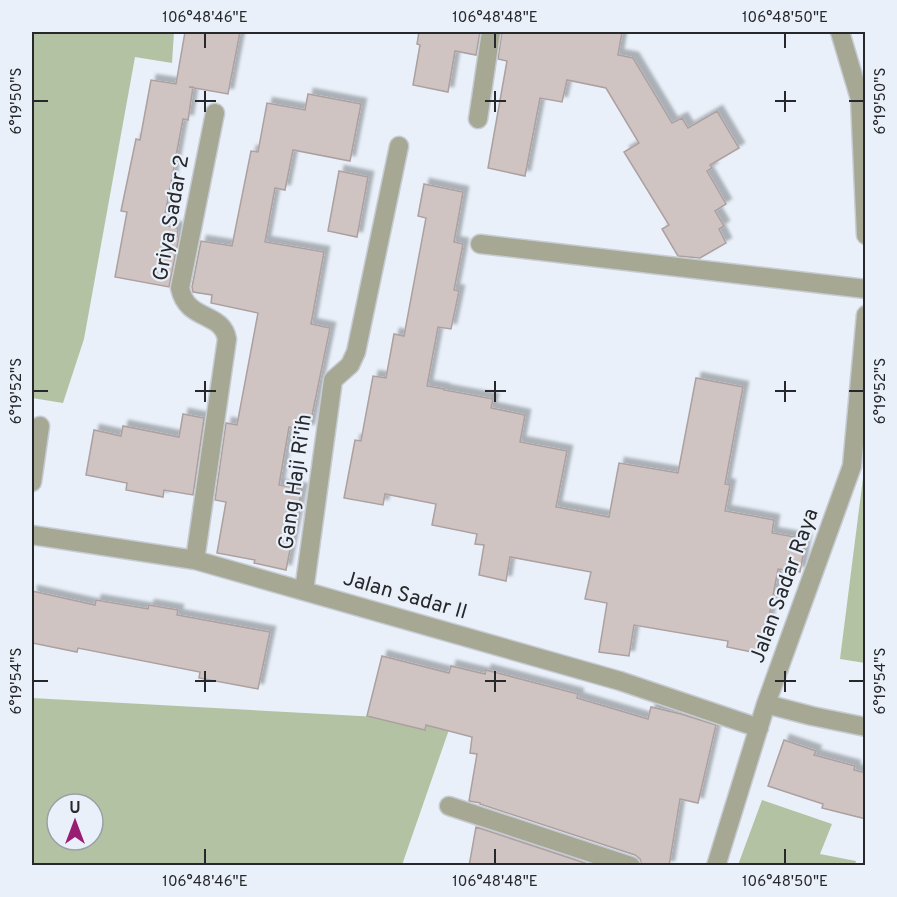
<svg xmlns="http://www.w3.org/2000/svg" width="897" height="897" font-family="Overpass,sans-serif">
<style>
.green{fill:#b4c2a4;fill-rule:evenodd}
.building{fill:#d0c4c3;stroke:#aca0a0;stroke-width:1.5;filter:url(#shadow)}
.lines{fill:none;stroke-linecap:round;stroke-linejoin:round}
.minor-casing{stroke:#c6ccd4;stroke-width:21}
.minor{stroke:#a7a893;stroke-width:18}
.ticks{fill:none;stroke:#26282b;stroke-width:2}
.labels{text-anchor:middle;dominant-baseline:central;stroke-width:4.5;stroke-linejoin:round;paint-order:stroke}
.street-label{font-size:21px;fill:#26282b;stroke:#e9f0f9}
.neatline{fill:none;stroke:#26282b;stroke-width:2}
.ticks-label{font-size:15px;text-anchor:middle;fill:#26282b}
</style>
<defs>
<filter id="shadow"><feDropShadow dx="5.5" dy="-5.5" stdDeviation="1.5" flood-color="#0004"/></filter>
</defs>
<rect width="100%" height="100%" fill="#e9f0f9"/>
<path class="green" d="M32,32h142l-2,31 -37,-6 -51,282 -21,64 -31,-5z
M865,462l1,201h-1l-25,-4z
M32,698l420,23 -50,144h-370zM57,804h36v36h-36z
M762,800l70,24 -12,30 36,7 -1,4h-117z"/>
<path class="building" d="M185,32h55l-12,62 -39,-7h4l-5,33 -5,-1 -20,106 15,3 -1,8 2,1 -10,50 -54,-10 12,-65 -6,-1 15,-72 4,1 11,-60 25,4z
M419,32h61l-4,23 -21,-4 -7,41 -35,-7 7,-40 -3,-1z
M502,32h120l-4,23 15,3 39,65 10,-5 6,10 29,-17 22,37 -29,17 2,3 -5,3 19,33 -11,7 9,15 -5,3 7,14 -26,15 -22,-2 -16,-27 7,-4 -45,-73 15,-9 -33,-55 -39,-8 -5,22 -22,-4 -15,78 -37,-8 19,-107 -9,-2z
M308,94l53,10 -11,57 -57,-11 -8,40 -10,-2 -10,54 59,10 -13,72 19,4 -21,102 -20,-3 -10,58 23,4 -16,81 -32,-7 1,-3 -38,-7 9,-51 -11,-2 11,-77 11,2 21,-112 -47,-10 1,-8 -19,-3 -1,-5 9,-46 31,5 19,-95 7,1 9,-49 38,7z
M339,171l29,6 -11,60 -29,-6z
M424,184l39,8 -9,50 9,2 -9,46 5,1 -8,38 -13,-2 -11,59 17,3v1l49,9 -2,9 34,7 -5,27 47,9 -11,56 53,10 10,-54 59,10 18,-95 47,9 -18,97 5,1 -5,26 49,9 -2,13 34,6 -6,33 -22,-3 -16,85 -35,-7 1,-6 -94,-16 -5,31 -30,-4 8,-49 -22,-4 6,-27 -81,-15 -4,24 -27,-6 5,-30 -9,-1 2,-10 -45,-9 4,-21 -51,-10 -2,11 -39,-7 11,-58 6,1 12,-65 13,2 8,-44 10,2 22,-118 -8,-2z
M183,414l21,4 -11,77 -29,-5 -1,7 -37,-7 1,-7 -41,-8 8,-45 27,6 2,-10 56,11z
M32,591l63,14 1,-5 52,9 1,-4 29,5 -1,5 93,17 -12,57 -59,-11 1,-6 -122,-24 -1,4 -45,-9z
M382,656l67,17 2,-7 34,8 1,-4 92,24 -1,4 71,21 3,-12 30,7 35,11 -18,78 -18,-4 -11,67h-27l-2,-7 -5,-4 -155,-51v-1l-11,-2 8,-47 -7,-1 2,-16 -46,-12 -1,5 -58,-14z
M784,740l32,11 -2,4 41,11 -1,4 12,3v46l-44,-11 1,-4 -55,-18z
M476,827l118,39h-125z"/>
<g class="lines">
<g class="minor-casing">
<path id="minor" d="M840,32l20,67 6,136
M478,119l13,-87
M480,244l386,45
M32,482l8,-56
M32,535l163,25 425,121 139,47
M195,560l32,-221c-5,-28 -40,-17 -47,-51l35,-175
M304,591l29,-211 17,-15 6,-13 43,-206
M766,704l46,12 54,11
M449,806l182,60
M716,866l50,-162 86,-238 14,-151"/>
</g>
<use href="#minor" class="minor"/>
</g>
<path class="ticks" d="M205,33v15M495,33v15M785,33v15M205,91v21M495,91v21M785,91v21M33,101h15M195,101h21M485,101h21M775,101h21M849,101h15M205,381v21M495,381v21M785,381v21M33,391h15M195,391h21M485,391h21M775,391h21M849,391h15M205,671v21M495,671v21M785,671v21M33,681h15M195,681h21M485,681h21M775,681h21M849,681h15M205,849v15M495,849v15M785,849v15"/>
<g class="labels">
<g class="street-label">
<text transform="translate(172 218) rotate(-80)">Griya Sadar 2</text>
<text transform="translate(296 482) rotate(-82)">Gang Haji Ri'ih</text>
<text transform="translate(785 586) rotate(-70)">Jalan Sadar Raya</text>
<text transform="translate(405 596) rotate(16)">Jalan Sadar II</text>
</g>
</g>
<rect width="897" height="897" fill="none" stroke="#e9f0f9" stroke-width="66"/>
<g transform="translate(75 822)"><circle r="28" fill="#e9f0f9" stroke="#9ba0a7" stroke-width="1.5"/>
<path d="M0-4.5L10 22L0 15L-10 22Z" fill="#9a1d74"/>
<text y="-9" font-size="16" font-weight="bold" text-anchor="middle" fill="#26282b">U</text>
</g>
<rect x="33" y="33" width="831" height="831" class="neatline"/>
<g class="ticks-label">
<text x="205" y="22">106°48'46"E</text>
<text x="495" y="22">106°48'48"E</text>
<text x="785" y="22">106°48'50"E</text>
<text transform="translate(16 101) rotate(-90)" y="5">6°19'50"S</text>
<text transform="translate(880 101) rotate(-90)" y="5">6°19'50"S</text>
<text transform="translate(16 391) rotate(-90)" y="5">6°19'52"S</text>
<text transform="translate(880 391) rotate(-90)" y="5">6°19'52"S</text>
<text transform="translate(16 681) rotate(-90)" y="5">6°19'54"S</text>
<text transform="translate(880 681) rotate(-90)" y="5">6°19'54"S</text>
<text x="205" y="886">106°48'46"E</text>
<text x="495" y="886">106°48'48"E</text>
<text x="785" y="886">106°48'50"E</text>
</g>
</svg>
